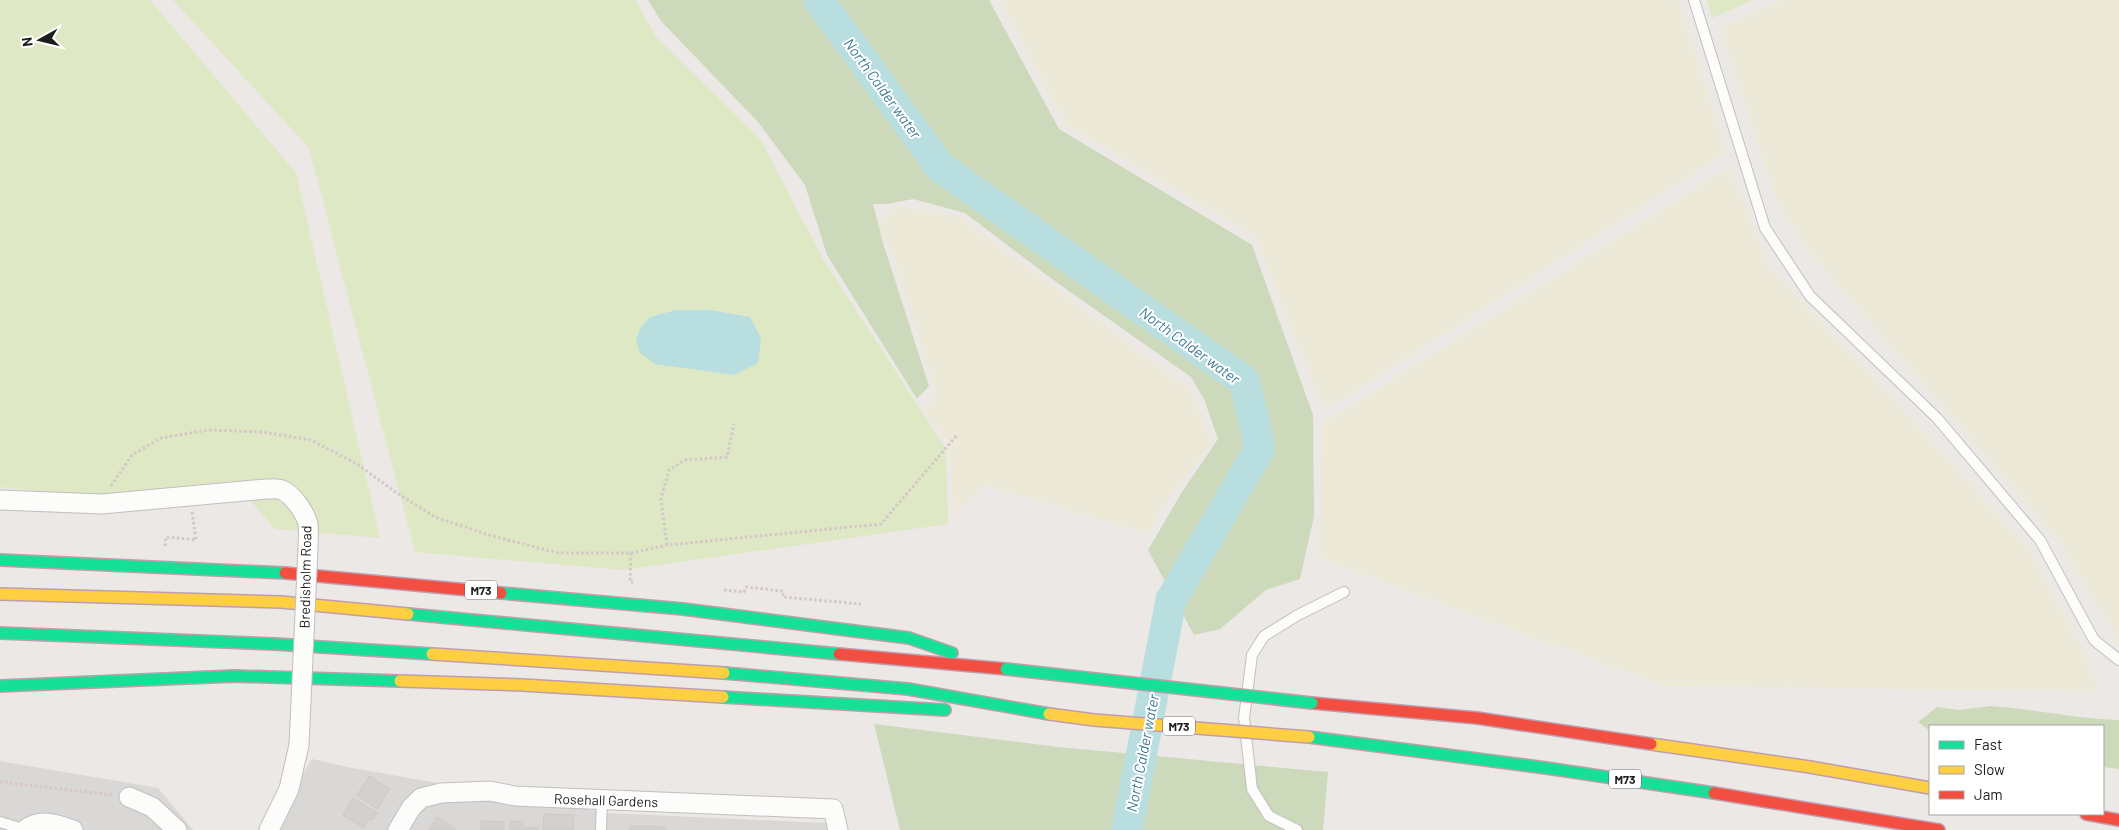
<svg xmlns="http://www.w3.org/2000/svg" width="2119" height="830" font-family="Barlow,sans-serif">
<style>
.residential{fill:#dad8d7}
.farmland{fill:#ece9d9}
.grass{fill:#dee8c4}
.forest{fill:#ccd9bb}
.water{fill:#b9dedf}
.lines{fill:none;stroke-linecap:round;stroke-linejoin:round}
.river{stroke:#b9dedf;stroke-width:31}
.building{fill:#d4d0ce;stroke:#cec9c7}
.lane-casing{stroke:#c1bfbe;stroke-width:12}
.street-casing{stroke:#c1bfbe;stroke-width:21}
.fast-casing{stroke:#c09dae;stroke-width:14}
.slow-casing{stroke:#c09dae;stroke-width:14}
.jam-casing{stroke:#c09dae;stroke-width:14}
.path{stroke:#d5c6c7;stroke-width:3;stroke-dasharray:2.5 2.5;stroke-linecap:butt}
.lane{stroke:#fcfcfb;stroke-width:10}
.street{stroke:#fcfcfb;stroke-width:19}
.fast{stroke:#16e098;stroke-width:11}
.slow{stroke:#ffcf43;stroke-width:11}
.jam{stroke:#f24e42;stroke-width:11}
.street-bridge-casing{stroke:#c1bfbe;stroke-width:21;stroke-linecap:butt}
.fast-bridge-casing{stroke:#c09dae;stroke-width:14;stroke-linecap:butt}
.slow-bridge-casing{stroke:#c09dae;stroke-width:14;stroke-linecap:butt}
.street-bridge{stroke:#fcfcfb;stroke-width:19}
.fast-bridge{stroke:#16e098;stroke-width:11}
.slow-bridge{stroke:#ffcf43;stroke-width:11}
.labels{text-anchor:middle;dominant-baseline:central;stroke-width:4;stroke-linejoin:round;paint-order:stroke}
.shield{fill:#fff;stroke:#616161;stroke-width:1}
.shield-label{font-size:12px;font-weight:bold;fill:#1d1d1d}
.street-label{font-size:14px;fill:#1d1d1d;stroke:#fff}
.water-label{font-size:15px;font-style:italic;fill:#427b94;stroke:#fff}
</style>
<rect width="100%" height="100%" fill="#ebe8e6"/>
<path class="residential" d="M312,759l40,9 256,45 217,10 4,7h-559z
M0,761l158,27 35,42h-193z"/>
<path class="farmland" d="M1000,0h678l49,152 -403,259 -69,-175 -189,-111z
M1782,0h337v643l-59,-101 -250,-289 -34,-53 -56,-172z
M1730,167l38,98 123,131 138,153 56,105 14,38 -435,-6 -343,-127 -1,-94 3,-42z
M895,206l63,10 102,75 131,100 20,53 -51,66 -10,24 -165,-49 -31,30 -5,-70 -24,-34 12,-17 -45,-140 -14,-29z"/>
<path class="grass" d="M0,0h150l146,173 84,365 -105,-9 -37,-43 -131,12 -107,-11z
M173,0h462l21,37 104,102 63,120 123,190 2,75 -324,46 -209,-18 -106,-404z
M1707,0h46l-41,18z"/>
<path class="forest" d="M648,0h341l70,129 193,116 61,170 1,101 -14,63 -34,11 -46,39 -26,6 -46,-85 34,-58 36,-53 -14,-40 -13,-22 -139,-98 -87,-66 -52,-14 -26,5h-14l10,39 46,143 -12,13 -90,-144 -22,-70 -47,-63 -97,-101z
M1991,706c43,3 85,13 128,14v49l-16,-2v-41h-173v5l-12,-9 19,-15 22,3z
M874,724l184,23 270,25 -5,58h-423z"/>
<path class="water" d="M676,310h34l40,7 11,21 -3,25 -24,12 -79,-11 -15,-11 -4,-14 5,-12 9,-10z"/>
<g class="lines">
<path class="river" d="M819,0l121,167 304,214 16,67 -89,152 -44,230"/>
</g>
<path class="building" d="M369,776l21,13 -13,20 -20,-14z
M353,798l24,15 -5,7 -3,-1 -5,9 -21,-13z
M544,814l30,1 -1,15h-30z
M437,817l19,12v1h-27z
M481,821l23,1v8h-23z
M510,821l13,1 -1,5 17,1 -1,2h-28z
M630,826l36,1v3h-36z"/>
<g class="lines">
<g class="lane-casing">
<path id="lane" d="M1694,0l71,228 45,68 127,122 103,122 54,100 25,20
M0,822l26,8
M601,830l1,-30
M1297,830l-28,-14 -17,-27 -8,-71 8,-63 12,-19 34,-21 46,-23"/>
</g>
<g class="street-casing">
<path id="street" d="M0,500l102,4 164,-15c4,0 11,-1 16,1 11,5 23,22 26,34 1,8 0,17 0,24
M129,797l23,10 25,23
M25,830c15,-12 31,-6 48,0
M269,830l20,-41 10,-44
M398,830l13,-22 10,-10 20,-5 49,-2 25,5 318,13 5,21"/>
</g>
<g class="fast-casing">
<path id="fast" d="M0,560l285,13
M501,593l182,16 226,29 43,15
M408,614l431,40
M0,633l275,11 157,10
M724,673l184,16 141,25
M0,686l234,-10 166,5
M723,697l222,13
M1309,737l237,31 168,25"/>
</g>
<g class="slow-casing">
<path id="slow" d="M0,594l281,8 127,12
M432,654l292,19
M400,681l122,4 201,12
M1651,744l159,23 120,21"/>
</g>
<g class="jam-casing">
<path id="jam" d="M285,573l216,20
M839,654l167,15
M1312,703l165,15 174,26
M1714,793l225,37
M2086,814l33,6"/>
</g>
<path class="path" d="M111,486l21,-31 29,-17 47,-8 55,2 48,8 46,24 37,27 41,26 57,19 66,17h73l36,-8 214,-21 76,-89
M667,545l-6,-46 8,-29 16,-10 42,-3 7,-33
M165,546l1,-9 30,3 -4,-28
M631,553l-1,29h3
M724,590l20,2 2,-5 37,4v6l78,7
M0,782l114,13"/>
<use href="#lane" class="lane"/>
<use href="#street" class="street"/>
<use href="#fast" class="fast"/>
<use href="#slow" class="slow"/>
<use href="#jam" class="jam"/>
<g class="street-bridge-casing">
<path id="street-bridge" d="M299,745l9,-197"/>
</g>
<g class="fast-bridge-casing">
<path id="fast-bridge" d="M1006,669l306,34"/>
</g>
<g class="slow-bridge-casing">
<path id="slow-bridge" d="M1049,714l45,6 215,17"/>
</g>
<use href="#street-bridge" class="street-bridge"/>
<use href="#fast-bridge" class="fast-bridge"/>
<use href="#slow-bridge" class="slow-bridge"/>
</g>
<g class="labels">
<g class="shield">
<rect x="465" y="580.5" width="32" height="19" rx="4"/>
<rect x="1163" y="716.5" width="32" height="19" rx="4"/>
<rect x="1609" y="769.5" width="32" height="19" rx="4"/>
</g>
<g class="shield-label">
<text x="481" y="590">M73</text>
<text x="1179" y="726">M73</text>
<text x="1625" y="779">M73</text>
</g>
<g class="street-label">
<text transform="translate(305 577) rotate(-89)">Bredisholm Road</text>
<text transform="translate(606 800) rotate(2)">Rosehall Gardens</text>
</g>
<g class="water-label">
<text transform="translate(883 88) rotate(54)">North Calder water</text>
<text transform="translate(1190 345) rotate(36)">North Calder water</text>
<text transform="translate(1142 753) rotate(-79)">North Calder water</text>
</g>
</g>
<rect x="1929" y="725" width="175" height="90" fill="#ffffff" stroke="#a5a5a5"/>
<rect x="1939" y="741" width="25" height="8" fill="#16e098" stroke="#a5a5a5"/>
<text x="1974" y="750" font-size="15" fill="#1d1d1d">Fast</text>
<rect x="1939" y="766" width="25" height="8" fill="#ffcf43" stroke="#a5a5a5"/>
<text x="1974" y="775" font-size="15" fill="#1d1d1d">Slow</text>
<rect x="1939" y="791" width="25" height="8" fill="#f24e42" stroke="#a5a5a5"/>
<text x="1974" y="800" font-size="15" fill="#1d1d1d">Jam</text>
<g transform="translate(40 40) rotate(262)" stroke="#ffffff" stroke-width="4" paint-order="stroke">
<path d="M0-4L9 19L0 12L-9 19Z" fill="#1d1d1d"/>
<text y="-8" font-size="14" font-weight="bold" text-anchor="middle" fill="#1d1d1d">N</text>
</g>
</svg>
